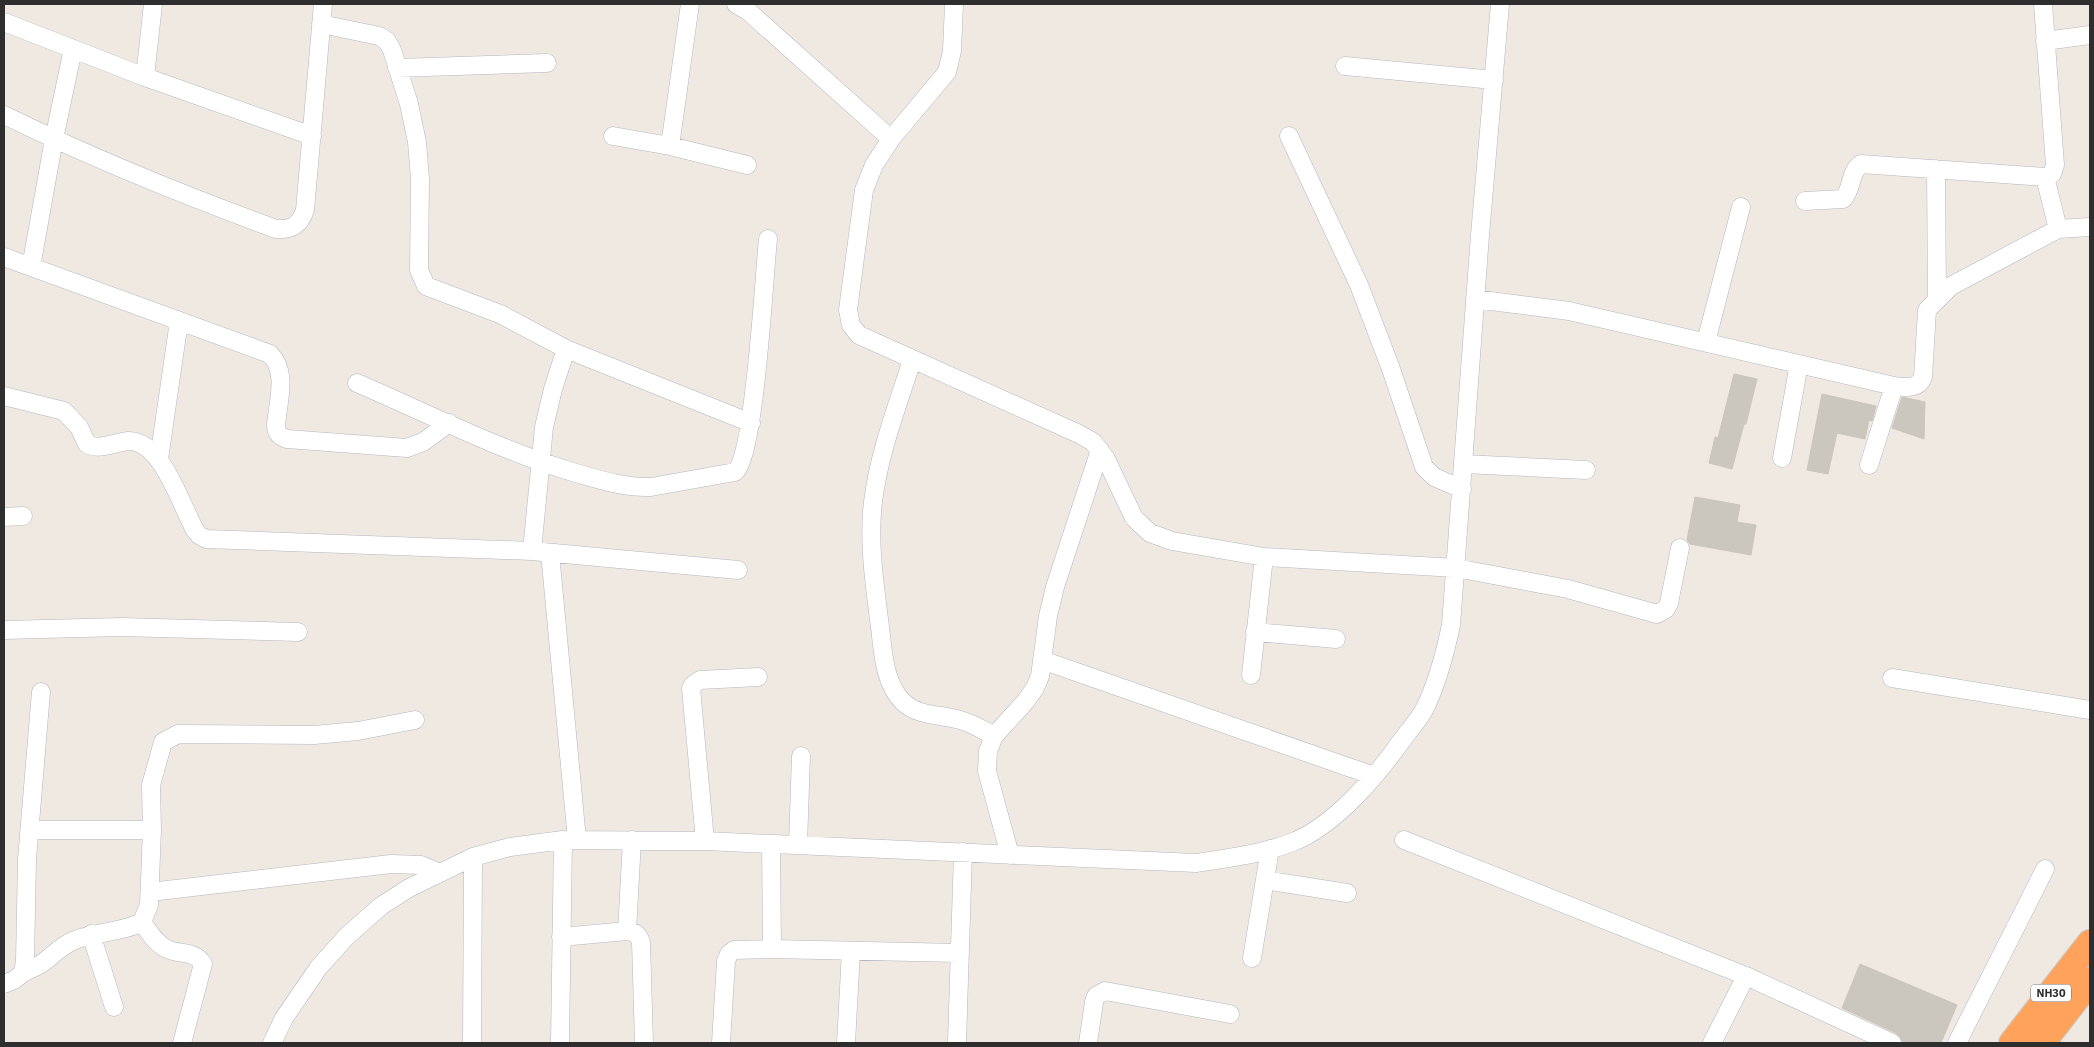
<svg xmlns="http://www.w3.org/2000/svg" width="2094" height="1047" font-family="'IBM Plex Sans',sans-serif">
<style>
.building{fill:#cbc7bf;stroke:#cbc5ba}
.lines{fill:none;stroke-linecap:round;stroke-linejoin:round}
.minor-casing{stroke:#b4b7c1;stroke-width:19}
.highway-casing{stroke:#c9c9c9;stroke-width:28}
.minor{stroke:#fff;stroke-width:18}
.highway{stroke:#ffa35c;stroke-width:26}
.labels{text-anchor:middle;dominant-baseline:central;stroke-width:4.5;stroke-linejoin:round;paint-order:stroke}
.shield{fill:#fff;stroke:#6d6d6d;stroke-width:1}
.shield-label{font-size:11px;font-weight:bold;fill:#2e2e2e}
</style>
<rect width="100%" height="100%" fill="#efe9e1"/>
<path class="building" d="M1734,374l23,5 -11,45h-2l-12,45 -23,-6 6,-26 3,1z
M1822,394l54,12 -4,15 -3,-1 -4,19 -28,-6 -9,41 -21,-4z
M1902,397l23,5 -1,37 -32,-11z
M1695,497l45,8 -3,17 19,3 -5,30 -61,-11 -3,-4z
M1860,964l97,41 -16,38h-33l-6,-2 -6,-8 -54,-25z"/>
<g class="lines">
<g class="minor-casing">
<path id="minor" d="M736,4l12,7 143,128
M954,4l-2,47 -5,21 -56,67 -17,26 -10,25 -16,120 3,15 8,10 220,99 14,8 13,17 28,59 16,15 22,8 92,16 192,11 112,21 89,25 9,-5 3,-6 11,-55
M4,22l141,55 167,59
M321,24l58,12 8,5 5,9 17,54 8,38 3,37 -1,91 7,16 74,28 66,35 185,74
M2045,41l45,-6
M1345,66l149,14
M397,68l150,-5
M145,77l8,-73
M4,115c88,43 179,80 272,114 16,1 24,-4 29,-19l18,-206
M613,136l57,10 77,19
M1289,136l70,149 32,84 33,98 10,10 28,12
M670,146l20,-142
M1936,169l1,131
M2045,177l13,52 32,-2
M1805,201l38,-2c10,-10 6,-27 18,-35l184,13 7,-3 3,-9 -12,-161
M4,257l266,97c18,18 8,47 6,71 0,8 3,11 11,14l120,9 16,-6 26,-19
M31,267l23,-128 19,-90
M1475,299l94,12 325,75c11,1 24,4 29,-9l4,-67 24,-24 107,-57
M1706,342l35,-135
M912,360c-15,47 -33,93 -39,142 -5,41 2,85 7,125 3,25 4,56 23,75 16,15 38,12 57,18 12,3 23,10 34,16
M357,383c72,31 144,68 219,90 25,7 49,15 75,14l84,-15c20,-17 29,-196 33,-233
M4,396l60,15 15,16 8,17c13,7 28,-2 42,-3 33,0 52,64 66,89l4,5 7,4 326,12 206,19
M1782,458l17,-94
M159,459l20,-138
M1464,464l122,6
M1869,465l25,-79
M4,517l19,-1
M532,551l12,-124 9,-38 13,-40
M550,553l27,287
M4,630l118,-3 176,5
M1255,632l81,7
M1042,660l332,116
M1251,675l13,-118
M1892,678l198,32
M30,830h122
M1404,840l342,136 146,67
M705,841l-14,-153 2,-3 7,-5 58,-3
M771,844l1,105
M798,845l3,-89
M1010,855l-23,-84 1,-20 6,-15 31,-34 10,-14 5,-12 8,-60 7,-29 45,-137
M1265,880l82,13
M150,892l241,-28 30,1 19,8
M142,922c7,10 14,22 25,27 12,6 28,1 36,15l-21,79
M627,931l5,-91
M91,934l23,73
M561,937l66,-6c8,1 11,3 14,11l3,101
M1252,958l18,-109
M23,973c6,-3 12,-6 18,-9 12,-8 20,-19 34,-24 22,-9 46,-7 67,-18l7,-17 3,-75 -1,-45 12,-43 15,-8 136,1 44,-4 57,-11
M4,984l10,-4 9,-7 2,-12 2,-102 14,-167
M272,1043l12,-25 35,-51 28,-31 34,-30 28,-18 64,-31 37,-10 53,-7 142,1 491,22c33,-5 66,-9 97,-21 43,-17 86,-69 112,-106 7,-9 15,-18 20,-28 13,-27 20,-54 26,-83l29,-390 20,-231
M472,1043l1,-186
M560,1043l3,-203
M721,1043l5,-82 3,-7 5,-4 38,-1 188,4
M846,1043l5,-92
M957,1043l6,-191
M1088,1043l6,-41 2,-6 9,-5 125,23
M1712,1043l34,-67
M1957,1043l88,-174"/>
</g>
<g class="highway-casing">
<path id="highway" d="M2012,1043l78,-100
M2042,1043l48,-62"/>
</g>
<use href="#minor" class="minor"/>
<use href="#highway" class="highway"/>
</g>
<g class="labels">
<rect class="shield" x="2031" y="984.5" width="40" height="17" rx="4"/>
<g class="shield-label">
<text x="2051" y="993">NH30</text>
</g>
</g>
<rect width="2094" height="1047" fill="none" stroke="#2e2e2e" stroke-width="10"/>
</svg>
